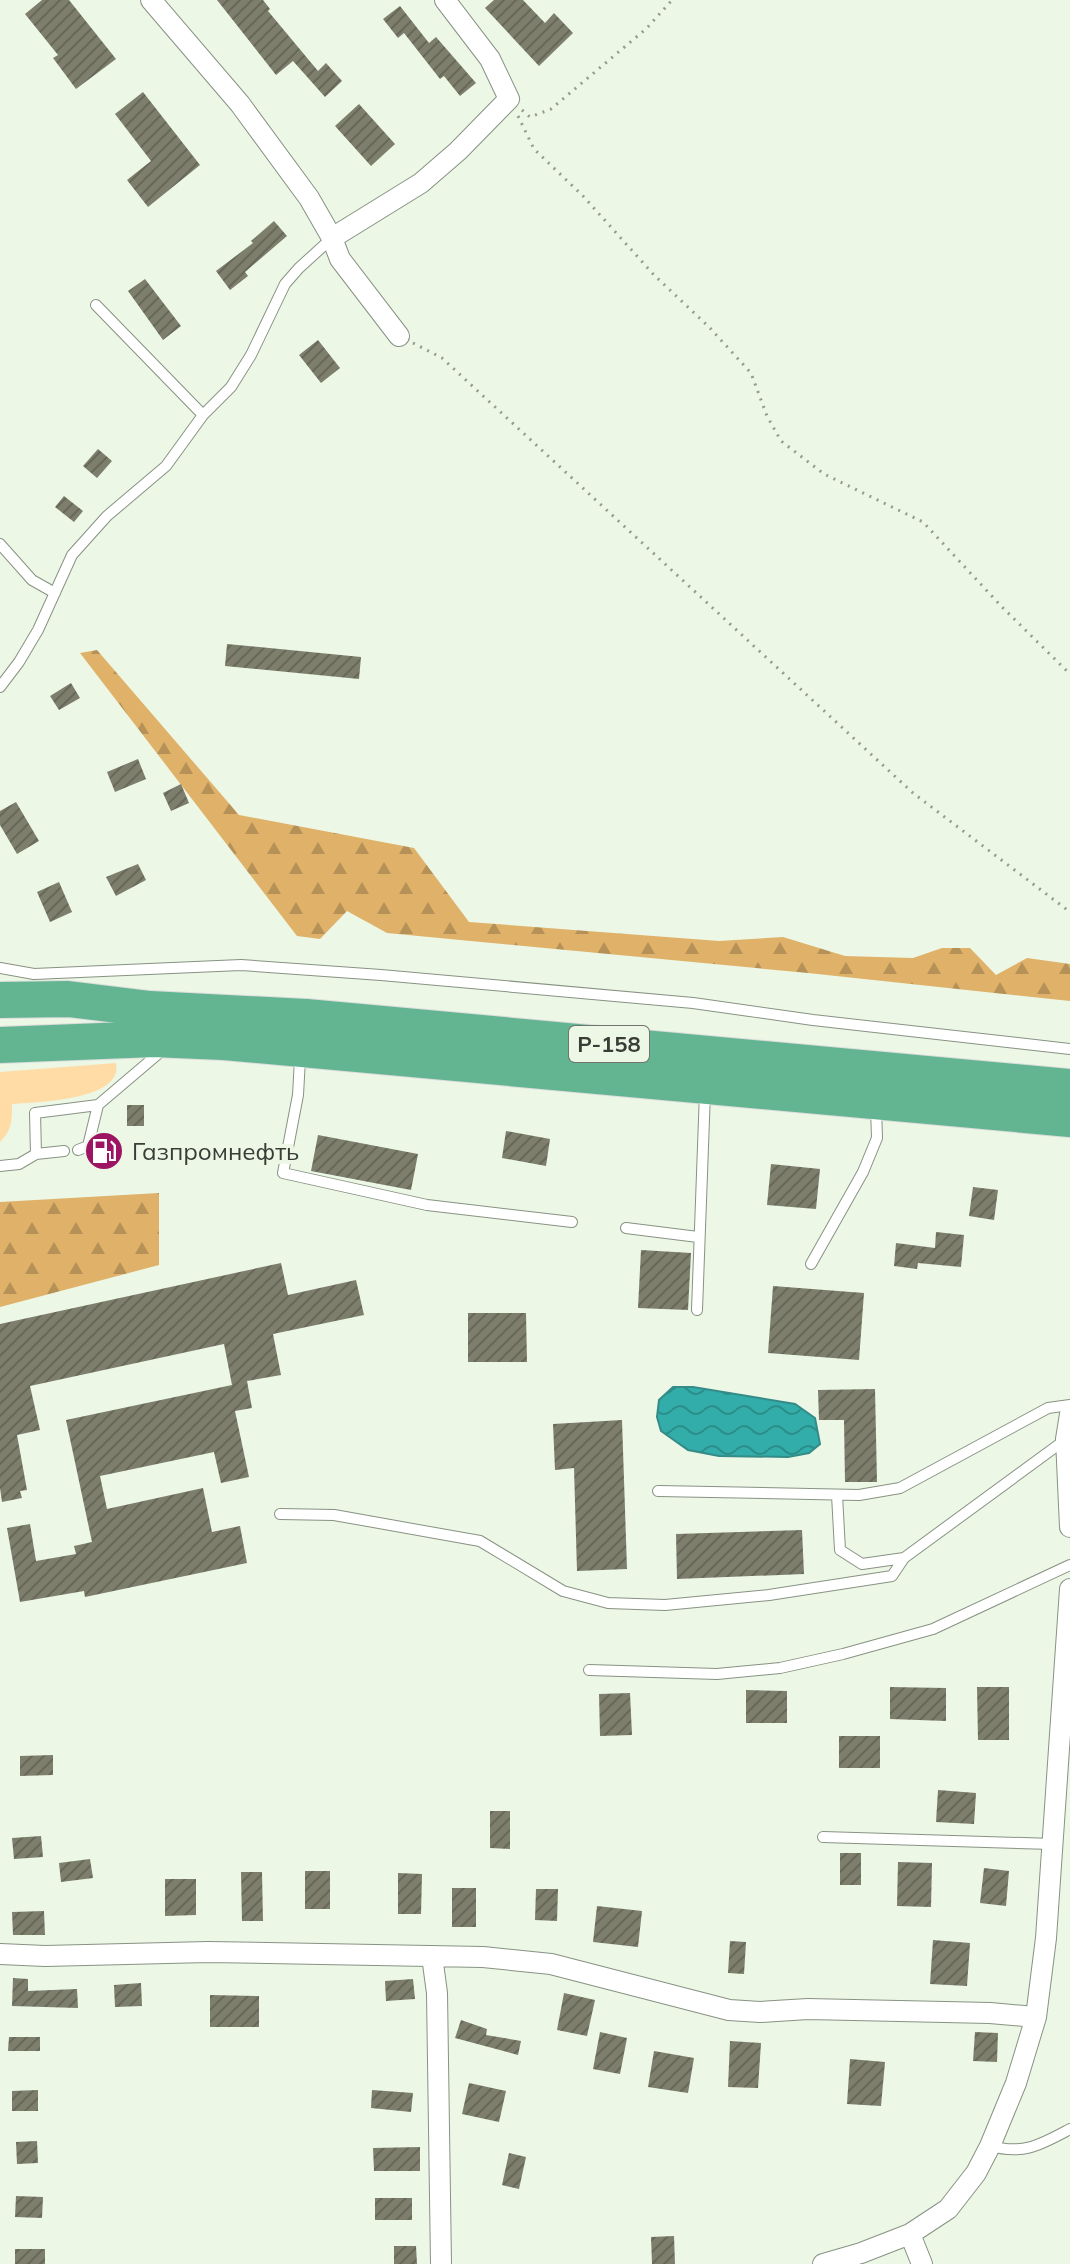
<svg xmlns="http://www.w3.org/2000/svg" width="1070" height="2264" font-family="Mulish,sans-serif">
<style>
.green{fill:#ffdca6}
.forest{fill:url(#forest-firs)}
.water{fill:url(#water-waves);stroke:#348b87;stroke-width:2}
.building{fill:url(#building-hatch)}
.lines{fill:none;stroke-linecap:round;stroke-linejoin:round}
.lane-casing{stroke:#889283;stroke-width:12}
.street-casing{stroke:#889283;stroke-width:22}
.highway-casing{stroke:#dbdcdb;stroke-width:38}
.path{stroke:#949c90;stroke-width:3;stroke-dasharray:2 6;stroke-linecap:butt}
.lane{stroke:#fff;stroke-width:10}
.street{stroke:#fff;stroke-width:20}
.highway{stroke:#62b590;stroke-width:36}
.labels{text-anchor:middle;dominant-baseline:central;stroke-width:8;stroke-linejoin:round;paint-order:stroke}
.shield{fill:#ecf7e6;stroke:#6f756c;stroke-width:2}
.shield-label{font-size:22px;font-weight:bold;fill:#393d37}
.poi-label{font-size:24px;fill:#393d37;stroke:#ecf7e6;text-anchor:start}
</style>
<defs>
<pattern id="forest-firs" width="22" height="20" patternUnits="userSpaceOnUse" patternTransform="scale(2)"><rect width="22" height="20" fill="#dfb169"/><path d="M5 1l3.5 6h-7zM16 11l3.5 6h-7z" fill="#b69157"/></pattern>
<pattern id="water-waves" width="16" height="10" patternUnits="userSpaceOnUse" patternTransform="scale(2)"><rect width="16" height="10" fill="#32ada9"/><path d="M0 5q4-4 8 0t8 0" fill="none" stroke="#2b8e8a"/></pattern>
<pattern id="building-hatch" width="6" height="6" patternUnits="userSpaceOnUse" patternTransform="scale(2)"><rect width="6" height="6" fill="#7e7e6d"/><path d="M-1 1l2-2M0 6l6-6M5 7l2-2" fill="none" stroke="#68685a"/></pattern>
</defs>
<rect width="100%" height="100%" fill="#ecf7e6"/>
<path class="green" d="M116,1063c8,38 -81,39 -104,41 0,17 0,26 -12,38v-70z"/>
<path class="forest" d="M97,650l142,165 175,33 55,74 250,19 64,-4 62,19 68,2 29,-10h28l26,27 31,-17 43,6v37l-262,-28 -421,-40 -40,-22 -27,28 -23,-3 -217,-283z
M159,1193v72l-159,42v-105z"/>
<path class="water" d="M673,1387h20l102,17 20,14 5,26 -11,9 -21,4 -69,-1 -31,-6 -27,-19 -4,-14 2,-17z"/>
<path class="building" d="M42,0h27l47,59 -40,30 -23,-31 5,-3 -33,-41z
M217,0h46l7,9 -2,2 50,60 8,-8 16,18 -17,16 -32,-36 -17,14z
M494,0h29l22,23 9,-10 19,20 -34,33 -54,-58z
M400,6l29,37 7,-6 40,46 -16,13 -16,-20 -4,3 -36,-46 -6,5 -15,-19z
M143,92l57,73 -52,42 -21,-27 24,-19 -36,-47z
M359,104l36,40 -24,22 -36,-40z
M274,221l13,15 -42,36 3,4 -18,14 -14,-19 37,-28 -2,-2z
M145,279l36,47 -18,14 -35,-49z
M318,340l22,28 -19,15 -22,-28z
M98,449l14,12 -15,17 -14,-12z
M64,496l19,15 -9,11 -19,-15z
M227,644l134,13 -2,22 -134,-13z
M71,683l9,15 -21,12 -9,-14z
M138,759l8,20 -31,13 -8,-20z
M181,784l8,19 -18,8 -8,-18z
M16,802l23,39 -22,13 -17,-29v-14z
M138,864l8,16 -30,16 -10,-19z
M59,882l13,30 -22,10 -13,-30z
M127,1105h17v21h-17z
M506,1131l44,8 -4,27 -44,-8z
M318,1135l100,19 -7,36 -100,-19z
M771,1164l49,5 -4,40 -49,-4z
M973,1187l25,3 -4,30 -25,-4z
M936,1232l28,3 -3,32 -43,-4 -1,6 -23,-3 2,-23 39,5z
M641,1250l50,3 -3,57 -50,-2z
M281,1263l7,32 68,-15 8,35 -91,19 8,41 -34,6 5,27 -17,3 14,66 -28,6 -7,-31 -114,24 7,33 96,-21 9,44 28,-6 7,37 -162,34 -1,-6 -64,11 -13,-74 23,-4 6,37 40,-7 -2,-8 18,-4 -26,-122 166,-35 -8,-41 -194,42 10,44 -23,5 10,55 -7,1 2,7 -20,4 -2,-14v-164z
M773,1286l91,7 -5,67 -91,-7z
M468,1313h58l1,49h-59z
M875,1389l2,93h-32l-1,-62h-25l-1,-30z
M622,1420l5,149 -50,2 -3,-103 -19,2 -2,-46z
M802,1530l2,44 -127,5 -1,-45z
M890,1687l56,1v33l-56,-2z
M977,1687h32v53h-31z
M746,1690l41,1v32h-41z
M630,1693l2,42 -32,1 -1,-42z
M839,1736h41v32h-41z
M53,1755v20l-33,1v-20z
M938,1790l38,3 -2,31 -38,-2z
M490,1811h20v38l-20,-1z
M41,1836l2,21 -29,2 -2,-21z
M840,1853h21v32h-21z
M90,1859l3,19 -32,4 -2,-19z
M898,1862l34,1 -1,44 -34,-1z
M984,1868l25,3 -3,35 -26,-3z
M305,1871h25v38h-25z
M241,1872h21l1,49h-21z
M398,1873l24,1 -1,40h-23z
M165,1879h31v36l-31,1z
M452,1888h24v39h-24z
M536,1889h22l-1,32 -22,-1z
M597,1906l45,5 -4,36 -45,-5z
M44,1911l1,24h-32l-1,-23z
M933,1940l37,3 -3,43 -37,-2z
M730,1941l16,1 -2,32 -16,-1z
M13,1978l15,1v12l49,-2 1,19 -66,-2z
M413,1979l2,20 -29,2 -1,-20z
M141,1983l1,23 -27,1 -1,-22z
M564,1993l31,7 -8,36 -30,-6z
M210,1995l49,1v31h-49z
M461,2020l26,9 -1,6 35,6 -3,14 -63,-17z
M600,2032l27,6 -7,36 -27,-5z
M975,2032l23,1 -1,29 -24,-1z
M9,2037h31v14h-32z
M730,2041l31,2 -3,45 -30,-1z
M654,2051l40,7 -6,35 -40,-6z
M850,2059l35,3 -4,44 -34,-2z
M469,2083l37,8 -7,31 -37,-8z
M38,2090v21h-26v-20z
M372,2090l41,3 -2,19 -40,-4z
M37,2141l1,22 -21,1 -1,-22z
M420,2147v24h-46l-1,-23z
M509,2153l17,4 -7,32 -17,-4z
M16,2196l27,1 -1,21 -27,-1z
M375,2198h37v22h-37z
M674,2236l1,28h-23l-1,-27z
M394,2246h22l1,18h-23z
M15,2249h30v15h-30z"/>
<g class="lines">
<g class="lane-casing">
<path id="lane" d="M96,305l107,110
M0,544l32,36 23,13
M0,687l19,-25 19,-32 34,-75 35,-39 59,-50 37,-51 28,-28 20,-32 34,-71 14,-16 33,-30
M0,968l34,6 207,-9 140,10 312,28 120,17 257,29
M300,1059l-2,36 -15,78 144,32 145,17
M78,1150l10,-4 10,-41 60,-51
M36,1154l-1,-41 63,-8
M0,1166l19,-2 17,-10 28,-3
M626,1228l72,9
M811,1264l52,-92 14,-34 -1,-30
M697,1310l8,-218
M658,1491l201,4 41,-7 148,-80 22,-3
M837,1495l3,55 22,14 42,-6
M280,1514l54,1 146,26 83,50 45,12 57,2 104,-10 123,-19 12,-18 161,-118
M589,1670l128,4 63,-6 63,-14 90,-25 137,-64
M823,1837l230,7
M990,2146c34,9 50,-1 80,-17"/>
</g>
<g class="street-casing">
<path id="street" d="M151,0l89,104 69,94 23,40 8,21 59,77
M332,238l89,-55 37,-32 51,-52 -19,-40 -45,-59
M1070,1414l-4,25 4,88
M0,1954l45,2 163,-4 275,5 68,7 178,46 31,2 48,-3 182,4 46,4
M432,1956l5,37 4,271
M910,2234l12,30
M823,2264l38,-11 49,-19 38,-25 28,-36 14,-27 26,-63 20,-66 10,-79 24,-349"/>
</g>
<g class="highway-casing">
<path id="highway" d="M0,1000l68,-1 82,10 156,8 764,70
M0,1045l153,-6 71,3 846,77"/>
</g>
<path class="path" d="M522,110l8,7 21,-8 96,-81 25,-28
M518,116l16,33 49,47 71,79 55,52 42,46 16,43 14,25 43,33 99,48 79,85 68,67
M413,343l29,15 471,435 157,119"/>
<use href="#lane" class="lane"/>
<use href="#street" class="street"/>
<use href="#highway" class="highway"/>
</g>
<defs>
<g id="fuel-disc" transform="scale(2)"><circle r="9.5" fill="#9d1463" stroke="#ecf7e6"/><path d="M-5.5-6h7V0h2V4h1.3V-2.5L3-4.5l.8-.8L6-3V5H2.5V1h-1V6h-7ZM-4.2-4.7v3.2H.2V-4.7Z" fill="#fff"/></g>
</defs>
<g fill-rule="evenodd">
<use href="#fuel-disc" x="104" y="1151"/>
</g>
<g class="labels">
<rect class="shield" x="569" y="1026" width="80" height="36" rx="6"/>
<g class="shield-label">
<text x="609" y="1044">Р-158</text>
</g>
<g class="poi-label">
<text x="132" y="1151">Газпромнефть</text>
</g>
</g>
</svg>
